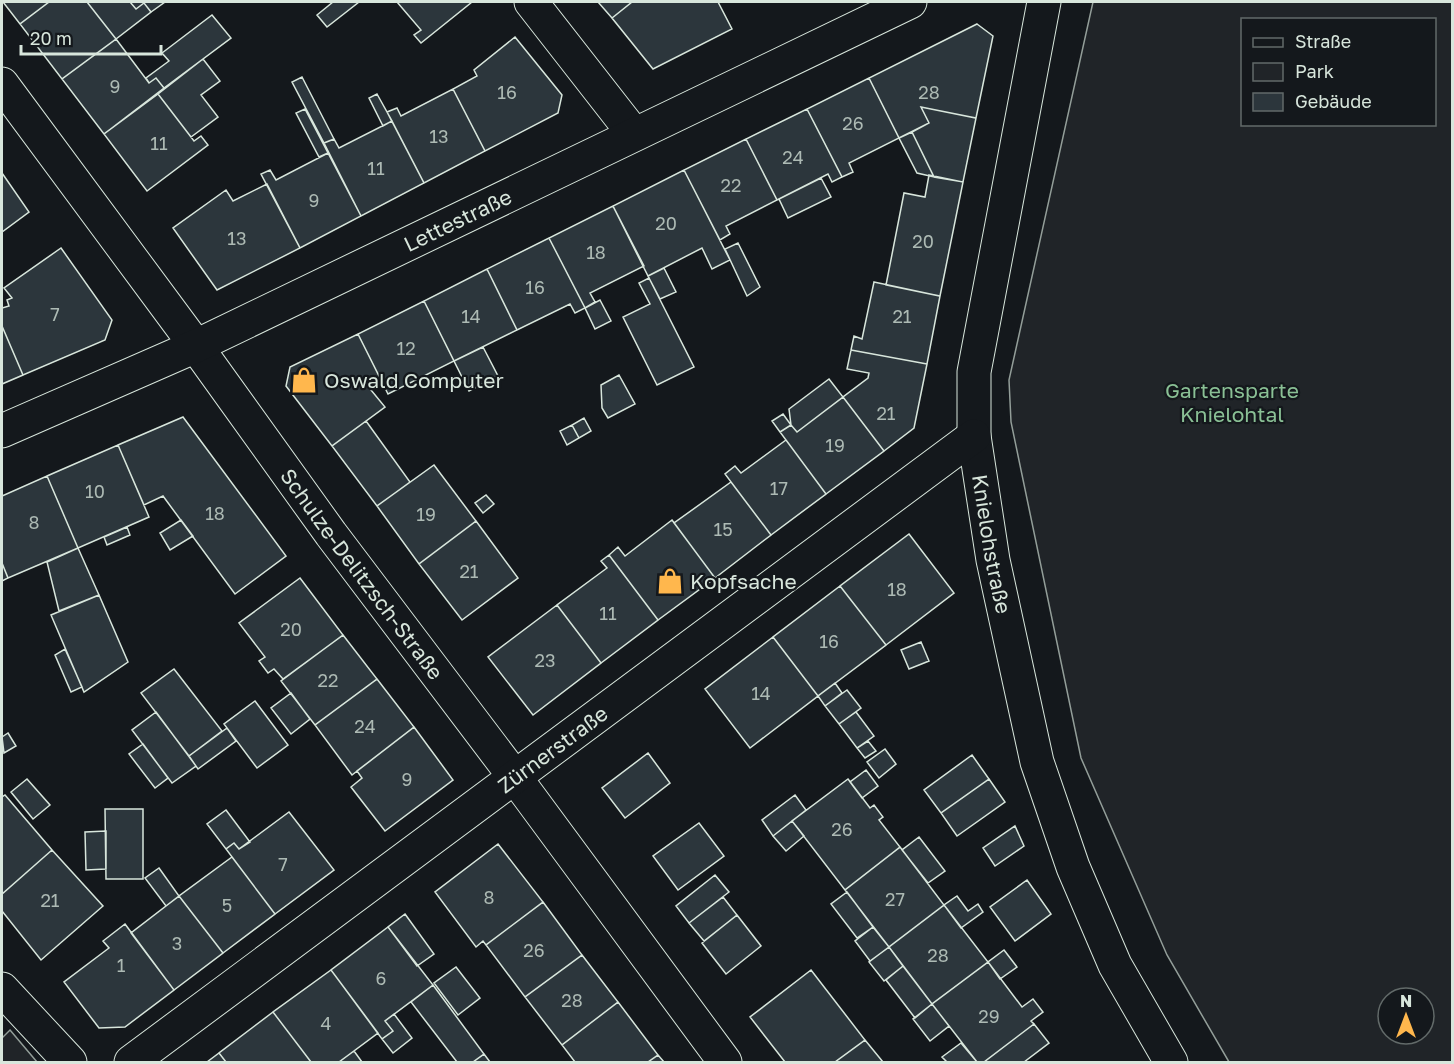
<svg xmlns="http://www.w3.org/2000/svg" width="1454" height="1064" font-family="'Golos Text',sans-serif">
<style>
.green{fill:#202428;stroke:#939e99;stroke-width:1.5;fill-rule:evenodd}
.building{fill:#2c363c;stroke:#d8e6dc;stroke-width:1.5}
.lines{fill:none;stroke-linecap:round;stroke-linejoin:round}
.minor-casing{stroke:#d8e6dc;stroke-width:35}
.minor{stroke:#14181c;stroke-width:33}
.labels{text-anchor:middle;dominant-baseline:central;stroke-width:4.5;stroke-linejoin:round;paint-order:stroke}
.number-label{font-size:18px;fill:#adbab4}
.street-label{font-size:21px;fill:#d8e6dc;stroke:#14181c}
.poi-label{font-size:21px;fill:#d8e6dc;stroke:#14181c;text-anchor:start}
.park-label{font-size:21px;fill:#8ac095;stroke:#14181c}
</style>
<rect width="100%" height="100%" fill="#14181c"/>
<path class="green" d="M1093,2h359v1060h-223l-62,-107 -86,-197 -70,-336 -2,-42zM1242,20h192v104h-192zM1388,998h36v36h-36z
M10,1030l27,32h-35v-24z"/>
<path class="building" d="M3,2h46l-29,22z
M49,2h38l29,37 -54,40 -42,-55z
M87,2h43l6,7 8,-6 7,9 -35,27z
M130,2h35l-14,10 -7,-9 -8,6z
M333,2h26l-32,25 -10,-12z
M397,2h75l-51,41 -7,-8 7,-5z
M598,2h34l-20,16z
M632,2h86l14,27 -79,40 -41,-51z
M212,15l19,23 -67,50 -8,-10 -7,5 -3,-5 23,-17 -7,-8z
M977,24l16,12 -17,82 -55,-11 8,16 -30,15 -30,-60z
M515,37l47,58 -4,18 -73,38 -32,-62 24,-13 -3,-6z
M116,39l33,44 7,-5 8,10 -60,46 -42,-55z
M203,59l17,22 -19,14 17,22 -27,20 -33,-43z
M302,77l32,62 -10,4 -32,-61z
M869,78l30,60 -50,25 4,9 -11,5 -35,-68z
M453,89l32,62 -61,32 -37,-71 10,-4 4,8z
M158,94l36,47 7,-5 7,9 -61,46 -43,-57z
M377,94l15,27 -9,5 -14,-28z
M921,107l55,11 -13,64 -29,-5 -22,-45 17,-9z
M305,109l23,44 -9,4 -23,-44z
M807,109l35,68 -10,5 -4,-8 -51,26 -31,-61z
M392,121l32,62 -63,33 -37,-73 10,-4 5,9z
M912,132l22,45 -17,-4 -18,-35z
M746,139l31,61 -51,26 4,8 -10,6 -36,-70z
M328,153l33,63 -61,32 -39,-74 9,-4 6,10z
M684,170l46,90 -18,9 -10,-21 -54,28 -35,-70z
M2,173l27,39 -27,20z
M929,175l34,7 -23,114 -54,-11 18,-92 21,4z
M821,178l10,19 -43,21 -9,-19z
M267,184l33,64 -83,42 -44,-62 53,-38 7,11z
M613,206l31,60 -54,27 5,9 -10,6 -36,-70z
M549,238l36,70 -10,5 -5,-9 -53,26 -30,-61z
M738,243l22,44 -13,9 -22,-47z
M61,248l51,72 -7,20 -82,35 -21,-49v-18l7,-2 -2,-6 5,-2 -8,-10z
M664,268l12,24 -16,7 -12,-23z
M487,269l30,61 -63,31 -30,-60z
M649,278l45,89 -37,18 -34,-68 27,-13 -11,-21z
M874,282l66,14 -13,68 -76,-14 3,-14 8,3z
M600,300l11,21 -16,8 -10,-21z
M424,301l30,60 -66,33 -30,-60z
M2,326l21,49 -21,9z
M358,334l25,50 -12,6 14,17 -53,39 -46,-60 4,-19z
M483,347l15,29 -29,15 -15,-30z
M851,350l76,14 -13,64 -30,23 -41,-54 25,-19 1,-5 -22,-4z
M619,375l16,29 -27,14 -6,-10 -1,-23z
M829,379l14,18 -46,35 -6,-7 -2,-16z
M843,397l41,54 -58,43 -46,-62 11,-7 6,7z
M783,414l8,11 -11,7 -8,-11z
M183,417l103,139 -51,38 -72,-98 -19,9 -26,-60z
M584,418l7,13 -12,7 -7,-13z
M366,421l44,61 -33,24 -45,-60z
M572,425l7,13 -12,7 -7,-14z
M786,440l40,54 -55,41 -46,-61 10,-8 6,7z
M118,445l31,72 -71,31 -31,-72z
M434,465l42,56 -57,43 -42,-58z
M47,476l31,72 -70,30 -6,-15v-67z
M731,482l40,53 -56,43 -41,-55z
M486,495l8,9 -11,9 -8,-10z
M181,520l12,16 -23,14 -10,-17z
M672,520l43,58 -57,42 -49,-65 9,-8 7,9z
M476,521l42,57 -56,42 -43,-56z
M127,527l3,8 -23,10 -3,-8z
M909,534l45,59 -68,52 -46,-59z
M78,548l21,47 -40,16 -12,-49z
M609,555l49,65 -57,43 -44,-58 50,-37 -6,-7z
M2,563l6,15 -6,3z
M300,578l43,57 -60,44 -9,-10 -6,4 -9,-12 6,-4 -26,-34z
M840,586l46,59 -68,51 -45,-59z
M99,595l29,67 -44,30 -33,-77z
M557,605l44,58 -68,52 -45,-58z
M343,635l34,44 -62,46 -34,-44z
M773,637l45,59 -68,52 -45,-59z
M921,642l8,19 -20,8 -8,-19z
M65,649l17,38 -11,5 -16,-37z
M174,669l48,62 -33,25 -48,-63z
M377,679l37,48 -62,48 -37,-50z
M835,683l7,10 -17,13 -7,-10z
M847,690l14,18 -22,16 -14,-18z
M291,693l19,26 -19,15 -20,-26z
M255,701l33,44 -31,23 -33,-44z
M156,712l40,54 -24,17 -40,-53z
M856,712l18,24 -17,12 -18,-24z
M414,727l39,53 -68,51 -34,-44 11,-9 -5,-7z
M227,728l9,13 -38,28 -9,-13z
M8,733l8,13 -12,7 -2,-16z
M868,741l8,10 -11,7 -8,-10z
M143,744l25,34 -13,10 -26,-34z
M885,749l11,15 -17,14 -12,-16z
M648,753l22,30 -45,35 -23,-30z
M972,755l17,24 -48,34 -17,-23z
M866,770l12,16 -16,12 -12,-16z
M27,779l23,26 -17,14 -22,-27z
M848,779l22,29 4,-3 9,12 -4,3 21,27 -55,43 -53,-69z
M989,779l16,23 -48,34 -16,-23z
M5,795l47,55 -50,44v-97z
M795,795l11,15 -33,26 -11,-16z
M105,809h38v70h-37z
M226,810l24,32 -11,7 -5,-6 -8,6 -19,-25z
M289,812l45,58 -59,44 -49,-65 8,-6 5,6z
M792,821l12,15 -18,15 -13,-15z
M699,823l25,33 -46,34 -25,-34z
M1015,826l9,20 -29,20 -12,-18z
M106,831v38l-20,1 -1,-38z
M919,837l26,34 -17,12 -26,-33z
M498,844l45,58 -57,43 -3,-4 -7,6 -41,-55z
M900,847l44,58 -55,42 -44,-57z
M52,850l51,56 -62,54 -39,-49v-17z
M232,857l43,57 -52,39 -44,-57z
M159,868l20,28 -13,10 -21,-28z
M715,875l14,17 -40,31 -13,-17z
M1027,880l24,34 -36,27 -25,-34z
M847,892l26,35 -16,11 -26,-34z
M179,896l44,57 -49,37 -43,-57z
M957,896l11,15 10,-7 5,8 -22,16 -17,-23z
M723,897l14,18 -33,26 -15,-18z
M543,902l39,53 -57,42 -39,-52z
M944,905l44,57 -56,42 -43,-57z
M405,914l29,40 -17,12 -29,-39z
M737,915l24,31 -35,28 -24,-31z
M125,924l49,66 -49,37 -26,1 -35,-46 45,-34 -6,-7z
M388,927l45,58 -48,36 8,10 -11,8 -51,-69z
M873,927l16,20 -19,14 -15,-20z
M889,947l14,19 -19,15 -15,-19z
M1004,950l13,17 -17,12 -12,-17z
M582,955l36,47 -56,43 -37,-48z
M988,962l34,45 11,-8 10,13 -12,9 3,3 -50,38h-7l-45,-58z
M903,966l29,38 -17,14 -29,-38z
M456,967l24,31 -22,17 -24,-32z
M331,970l47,63 -39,29h-28l-38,-50z
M811,970l54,70 -30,22h-50l-35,-45z
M433,985l51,69 -11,8h-16l-46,-60z
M618,1002l40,53 -10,7h-73l-13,-17z
M932,1004l17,22 -19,15 -17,-22z
M273,1012l38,50h-85l-7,-9z
M394,1014l18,24 -19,15 -11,-14 11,-8 -8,-10z
M1034,1024l15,19 -25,19h-40z
M865,1040l18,22h-48z
M961,1043l16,19h-30l-5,-5z
M354,1051l8,11h-23z
M219,1053l7,9h-19z
M484,1054l6,8h-17z
M658,1055l6,7h-16z"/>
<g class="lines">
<g class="minor-casing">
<g id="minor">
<path d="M531,2l103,132"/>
<path id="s1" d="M1044,2l-70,370v64l19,124 44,202 36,105 42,98 56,97"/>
<path id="s2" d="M2,84l194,262 135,188 183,242 211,286"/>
<path id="s3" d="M2,431l194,-85 714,-344"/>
<path d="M2,989l68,73"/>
<path id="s4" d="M131,1062l843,-626"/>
</g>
</g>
<use href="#minor" class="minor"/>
</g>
<defs>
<g id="shop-bare" transform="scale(2.07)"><path d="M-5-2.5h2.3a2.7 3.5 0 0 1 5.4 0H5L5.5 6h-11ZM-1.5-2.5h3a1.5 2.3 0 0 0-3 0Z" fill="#ffb74d" stroke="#14181c" stroke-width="2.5" paint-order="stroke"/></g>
</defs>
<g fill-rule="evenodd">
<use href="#shop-bare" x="304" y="380"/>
<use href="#shop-bare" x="670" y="581"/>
</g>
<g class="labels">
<g class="number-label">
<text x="115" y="86">9</text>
<text x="507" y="92">16</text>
<text x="929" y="92">28</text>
<text x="853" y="123">26</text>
<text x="439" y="136">13</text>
<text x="159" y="143">11</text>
<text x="793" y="157">24</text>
<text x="376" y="168">11</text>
<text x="731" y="185">22</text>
<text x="314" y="200">9</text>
<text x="666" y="223">20</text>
<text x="237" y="238">13</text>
<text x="923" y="241">20</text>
<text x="596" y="252">18</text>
<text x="535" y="287">16</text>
<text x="55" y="314">7</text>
<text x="471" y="316">14</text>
<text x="902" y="316">21</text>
<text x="406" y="348">12</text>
<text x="886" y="413">21</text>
<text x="835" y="445">19</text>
<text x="779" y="488">17</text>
<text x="95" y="491">10</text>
<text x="215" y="513">18</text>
<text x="426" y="514">19</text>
<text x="34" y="522">8</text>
<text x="723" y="529">15</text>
<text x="469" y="571">21</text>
<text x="897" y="589">18</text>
<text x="608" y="613">11</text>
<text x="291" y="629">20</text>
<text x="829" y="641">16</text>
<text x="545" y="660">23</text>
<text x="328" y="680">22</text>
<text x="761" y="693">14</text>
<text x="365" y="726">24</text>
<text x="407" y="779">9</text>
<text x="842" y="829">26</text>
<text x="283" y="864">7</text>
<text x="489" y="897">8</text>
<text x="895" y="899">27</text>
<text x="50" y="900">21</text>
<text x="227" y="905">5</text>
<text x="177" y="943">3</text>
<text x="534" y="950">26</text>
<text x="938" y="955">28</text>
<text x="121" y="965">1</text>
<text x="381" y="978">6</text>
<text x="572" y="1000">28</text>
<text x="989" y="1016">29</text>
<text x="326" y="1023">4</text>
</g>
<g class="street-label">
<text stroke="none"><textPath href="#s3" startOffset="502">Lettestraße</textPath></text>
<text stroke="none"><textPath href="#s1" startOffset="550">Knielohstraße</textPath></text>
<text stroke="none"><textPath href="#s2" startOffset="608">Schulze-Delitzsch-Straße</textPath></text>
<text stroke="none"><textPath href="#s4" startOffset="525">Zürnerstraße</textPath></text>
</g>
<g class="poi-label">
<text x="324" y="380">Oswald Computer</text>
<text x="690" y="581">Kopfsache</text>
</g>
<g class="park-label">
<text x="1232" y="390">Gartensparte<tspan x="1232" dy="24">Knielohtal</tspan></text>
</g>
</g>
<rect width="1454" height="1064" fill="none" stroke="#d8e6dc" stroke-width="6"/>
<rect x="1241" y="18" width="195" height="108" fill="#14181c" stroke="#626a69" stroke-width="1.5"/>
<rect x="1253" y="38" width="30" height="9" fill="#14181c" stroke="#626a69" stroke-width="1.5"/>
<text x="1295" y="48" font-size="18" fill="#d8e6dc">Straße</text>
<rect x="1253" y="63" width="30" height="18" fill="#202428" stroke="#626a69" stroke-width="1.5"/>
<text x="1295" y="78" font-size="18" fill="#d8e6dc">Park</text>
<rect x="1253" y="93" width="30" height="18" fill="#2c363c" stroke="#626a69" stroke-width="1.5"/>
<text x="1295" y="108" font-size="18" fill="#d8e6dc">Gebäude</text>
<g transform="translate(1406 1016)"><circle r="28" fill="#14181c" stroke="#626a69" stroke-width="1.5"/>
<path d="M0-4.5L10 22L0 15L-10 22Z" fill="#ffb74d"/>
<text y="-9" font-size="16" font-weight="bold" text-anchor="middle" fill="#d8e6dc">N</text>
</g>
<path d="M21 45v9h140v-9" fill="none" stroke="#d8e6dc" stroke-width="3"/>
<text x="30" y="45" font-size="18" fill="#d8e6dc" stroke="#14181c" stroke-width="4.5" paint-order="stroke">20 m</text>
</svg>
